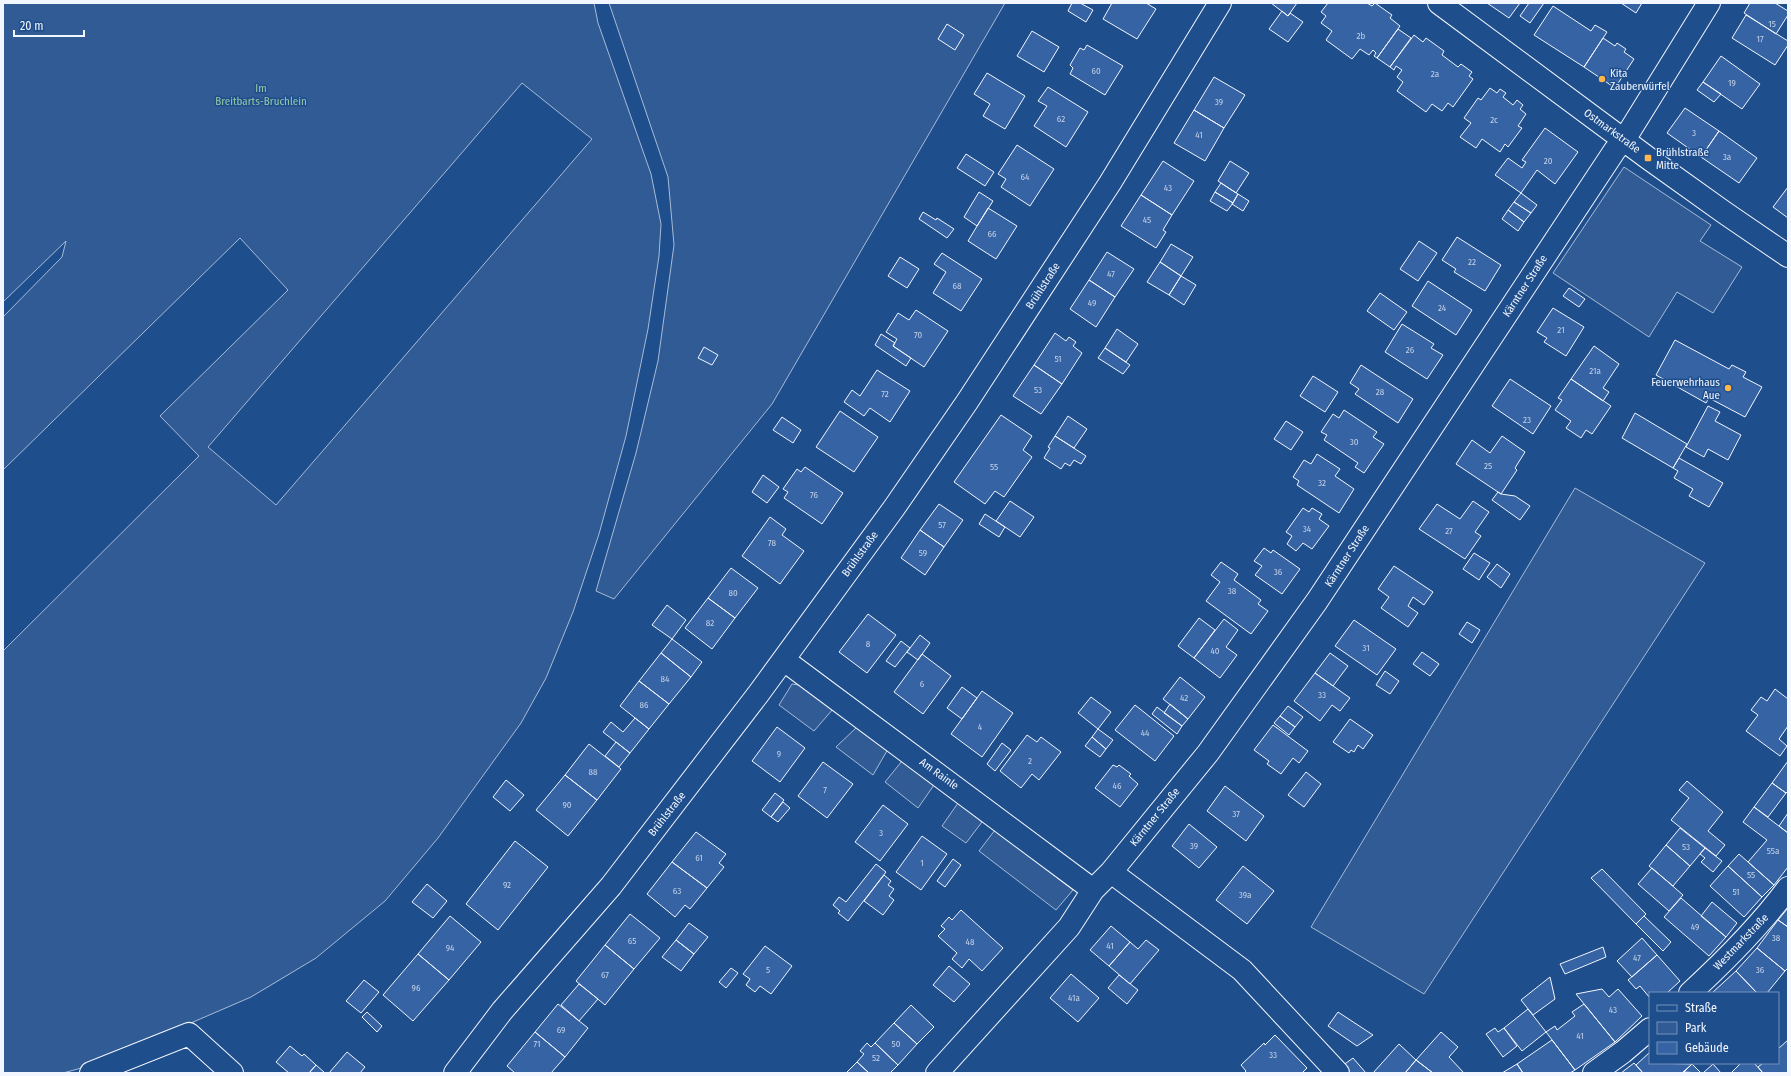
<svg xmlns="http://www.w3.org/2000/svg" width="1791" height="1076" font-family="'Fira Sans Condensed',sans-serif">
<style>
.green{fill:#305b95;stroke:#a8bbd7;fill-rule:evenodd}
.building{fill:#3563a3;stroke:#f2f6ff}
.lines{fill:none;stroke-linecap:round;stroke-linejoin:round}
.minor-casing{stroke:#f2f6ff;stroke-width:24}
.minor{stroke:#1f4e8c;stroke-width:22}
.poi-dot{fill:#ffb74d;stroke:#1f4e8c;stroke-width:1.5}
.labels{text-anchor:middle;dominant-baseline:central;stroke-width:3;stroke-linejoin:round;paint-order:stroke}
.number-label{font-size:9px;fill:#c3d1e8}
.poi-label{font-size:11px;fill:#f2f6ff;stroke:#1f4e8c;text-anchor:start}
.park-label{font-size:11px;fill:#97c8a6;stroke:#1f4e8c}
.street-label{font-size:11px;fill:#f2f6ff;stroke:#1f4e8c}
</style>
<rect width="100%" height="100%" fill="#1f4e8c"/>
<path class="green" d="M3,3h591l4,20 53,151 10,50 -2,32 -11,73 -22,107 -27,98 -26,78 -27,66 -25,45 -83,115 -53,63 -69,57 -65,39 -155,67 -33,9h-60v-422l196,-195 -39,-40 128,-126 -48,-52 -237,232v-153l59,-60 4,-16 -63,61zM522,83l70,56 -316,366 -68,-58z
M609,3h396l-233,401 -158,195 -18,-8 40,-138 22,-92 16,-116 -6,-68z
M1624,167l87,58 -11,16 42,26 -29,46 -36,-21 -28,45 -96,-64z
M1575,488l130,75 -281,431 -113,-67z
M792,684l7,1 34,24 -19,22 -35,-26z
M857,727l31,22 -15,26 -37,-28z
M902,761l32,24 -16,23 -33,-26z
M958,803l24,19 -16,21 -24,-17z
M995,830l78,60 -17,20 -77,-59z"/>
<path class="building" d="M1072,3h8l13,7 -7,12 -18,-11z
M1112,3h34l10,6 -19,30 -34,-20z
M1271,3h26l-9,13z
M1328,3h39l5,3 3,-3 17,12 -2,3 10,8 -23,32 -3,-2 2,-3 -3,-3 -4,5 -9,-6 -8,10 -26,-19 6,-9 -11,-8 5,-7 -5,-4z
M1487,3h33l-11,15z
M1529,3h15l-14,20 -10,-7z
M1621,3h21l-6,10z
M1750,3h25l13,8v4l-12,19 -32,-21z
M1553,6l38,25 4,-6 12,7 -23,35 -50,-32z
M1282,11l6,5 2,-3 13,9 -15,20 -19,-13z
M1746,15l42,26v4l-13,20 -43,-27z
M947,24l17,11 -9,15 -17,-11z
M1398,29l13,9 -21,29 -13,-9z
M1032,31l27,16 -15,25 -27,-16z
M1414,35l9,7 3,-4 18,13 -2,4 16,12 3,-3 11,8 -3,4 4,3 -20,28 -5,-4 -6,8 -10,-7 -6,8 -29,-21 6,-9 -6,-5 5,-7 -6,-4 -2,4 -4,-3z
M1603,38l12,8 2,-3 9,6 -2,3 10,7 -19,29 -31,-21z
M1087,45l36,21 -18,29 -35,-21 3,-6 -3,-3 10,-17 4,2z
M1721,56l39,28 -18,25 -39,-27z
M987,73l38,23 -20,33 -22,-13 7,-12 -16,-10z
M1214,77l31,18 -21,33 -30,-18z
M1703,82l18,12 -7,8 -17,-12z
M1048,87l40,25 -22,35 -32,-21 13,-20 -9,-5z
M1490,88l7,5 3,-4 6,4 -3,4 10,8 4,-5 6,5 -3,4 6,5 -8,12 4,2 -14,19 -3,-3 -5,8 -18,-13 -6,9 -16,-11 11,-14 -7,-5 14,-20 3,2z
M1685,108l34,23 -18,26 -34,-24z
M1194,110l30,18 -19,33 -31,-18z
M1545,128l33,24 -23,32 -18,-14 -16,23 -26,-18 13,-17 14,10 4,-6 -4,-2z
M1719,131l38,27 -18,25 -38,-26z
M1017,145l37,24 -24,37 -29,-19 5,-8 -8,-5z
M966,154l28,18 -9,14 -28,-18z
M1163,161l31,20 -22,34 -31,-20z
M1230,161l19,12 -13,20 -18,-12z
M1221,183l17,11 -5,9 -18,-11z
M1788,187v31l-15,-11z
M979,192l14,9 -16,25 -13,-9z
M1215,192l18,11 -6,8 -17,-10z
M1521,193l16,12 -6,8 -17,-11z
M1238,194l11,7 -6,10 -11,-7z
M1141,195l31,20 -9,15 3,2 -10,16 -35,-22z
M1514,202l17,11 -7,9 -16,-12z
M988,208l29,18 -21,33 -28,-18z
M1508,210l16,12 -6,9 -16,-12z
M923,212l13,8 1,-2 17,11 -7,9 -28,-19z
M1457,237l44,28 -16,26 -31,-19 2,-3 -14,-9z
M1419,241l18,12 -19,28 -18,-12z
M1171,244l22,13 -12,19 -21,-14z
M1107,252l27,17 -19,28 -26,-17z
M942,253l40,26 -21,32 -28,-18 13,-21 -12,-8z
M900,257l19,12 -12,19 -19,-12z
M1160,262l21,14 -12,19 -22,-13z
M1181,276l15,9 -12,20 -15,-10z
M1089,280l26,17 -19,30 -26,-18z
M1428,281l44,29 -16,25 -44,-29z
M1569,288l16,11 -6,8 -16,-11z
M1380,293l27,19 -13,18 -27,-19z
M1553,308l31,19 -18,29 -22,-14 3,-4 -10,-6z
M916,310l32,21 -24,36 -31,-21 4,-7 -11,-7 12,-19 11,7z
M1402,324l32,20 -3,4 12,7 -16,24 -42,-27z
M1117,329l21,15 -12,18 -21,-14z
M1055,333l11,8 3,-4 7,5 -3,4 9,7 -20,31 -28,-19z
M881,334l14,9 -2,3 18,12 -5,8 -31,-21z
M1675,340l54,29 3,-4 14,7 -3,5 19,10 -17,30 -36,-19 -3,5 -50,-28z
M1594,346l25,18 -16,24 6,4 -6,9 -32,-22z
M704,347l14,8 -6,10 -14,-7z
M1105,348l25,17 -7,9 -25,-16z
M1034,365l28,19 -21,30 -28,-18z
M1361,365l52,34 -15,24 -43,-29 4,-5 -9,-6z
M877,370l33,21 -20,31 -20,-14 -6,8 -20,-14 8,-12 8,6z
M1313,376l25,16 -13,20 -25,-16z
M1510,379l41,27 -18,28 -41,-28z
M1571,379l40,27 -19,28 -6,-4 -5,8 -15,-10 5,-7 -16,-11 7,-10 -4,-2z
M1708,406l12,6 -5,9 26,14 -13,25 -20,-11 -4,8 -18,-10z
M1344,410l33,22 -4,5 11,7 -20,29 -9,-6 3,-4 -34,-23 3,-5 -6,-3 12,-18 6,4z
M840,411l38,26 -24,35 -38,-25z
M1635,413l52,31 -14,24 -51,-30z
M1001,415l31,21 -9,14 9,7 -28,40 -9,-6 -10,13 -31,-22z
M1068,416l19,13 -13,19 -19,-12z
M782,417l19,13 -8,13 -20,-13z
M1286,421l17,11 -12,18 -17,-11z
M1055,436l31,20 -5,8 -7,-4 -4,6 -5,-3 -4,6 -17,-11 6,-10 -2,-1z
M1502,436l23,16 -10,16 2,2 -16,24 -45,-30 16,-24 18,13z
M1317,454l23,15 -5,7 19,13 -15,24 -42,-28 2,-4 -6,-4 11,-17 7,4z
M1679,458l44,25 -14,24 -20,-11 4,-7 -19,-11 4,-7 -5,-3z
M805,467l38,26 -21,31 -38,-26 4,-6 -5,-3 14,-20 4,3z
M763,475l16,12 -12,16 -15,-11z
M1498,492l3,2 14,2 15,10 -10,14 -28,-20z
M1010,501l24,16 -14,20 -24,-16z
M1473,501l16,11 -14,20 6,4 -16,23 -46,-30 18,-25 23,15z
M939,504l24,16 -19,27 -24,-17z
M1303,508l6,4 3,-4 10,6 -3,5 10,7 -17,23 -9,-6 -7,8 -9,-7 5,-8 -6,-4z
M985,514l20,13 -6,10 -20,-13z
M770,517l16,12 -4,6 22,16 -24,33 -38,-28z
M920,530l24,17 -19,28 -24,-17z
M1264,548l7,5 2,-3 27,19 -18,25 -27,-19 7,-9 -8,-5z
M1474,553l16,10 -11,17 -16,-11z
M1221,562l17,12 -4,6 27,20 -3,4 10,7 -17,23 -45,-33 14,-19 -9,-7z
M1497,564l13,10 -9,14 -14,-11z
M1394,566l39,26 -9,13 -11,-8 -5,9 10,7 -10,14 -27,-19 8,-11 -11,-8z
M731,568l27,20 -23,30 -27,-20z
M708,598l27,20 -23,31 -27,-21z
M667,605l19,15 -14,19 -20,-14z
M868,614l28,21 -29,38 -28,-21z
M1199,618l16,12 -21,28 -16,-12z
M1224,619l14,11 -12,17 11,8 -17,23 -26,-20z
M1354,620l42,29 -19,26 -42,-29z
M1467,622l13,8 -8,13 -13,-9z
M920,635l10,8 -12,17 -11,-8z
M672,639l30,23 -11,15 -30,-24z
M901,641l9,7 -15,19 -9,-6z
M1422,652l17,12 -9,12 -17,-12z
M661,653l30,24 -22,27 -30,-23z
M1330,653l18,13 -15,20 -18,-13z
M922,654l29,22 -28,38 -29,-22z
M1385,671l14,10 -9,13 -14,-9z
M1315,673l35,25 -10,13 -8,-6 -12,16 -26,-20z
M1180,677l25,20 -17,22 -25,-20z
M639,681l30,23 -20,25 -29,-23z
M962,687l15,11 -15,21 -15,-11z
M1775,689l13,10v27l-9,13 8,7 -7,10 -34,-25 12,-16 -7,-5 10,-13 6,4z
M982,691l31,22 -31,44 -31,-23z
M1091,697l20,15 -13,17 -20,-16z
M1170,704l18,15 -6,7 -18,-13z
M1135,705l39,31 -19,25 -40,-31z
M1288,706l15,11 -8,10 -15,-11z
M1157,707l25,19 -5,8 -25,-20z
M1280,716l15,11 -6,8 -15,-12z
M635,718l14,11 -19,24 -27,-21 8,-10 12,10z
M1350,719l23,16 -10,14 -5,-4 -4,7 -3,-2 -2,3 -16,-11z
M1273,725l35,26 -9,12 -6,-5 -12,16 -14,-10 2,-3 -15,-11z
M777,727l28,21 -25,34 -28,-21z
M1098,729l15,11 -7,9 -14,-12z
M1027,735l10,7 4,-5 20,15 -22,28 -7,-6 -11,14 -21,-17z
M1092,737l14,12 -6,8 -15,-11z
M616,742l14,11 -11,14 -14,-11z
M1002,743l9,7 -16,21 -8,-7z
M589,744l32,25 -24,31 -32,-25z
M1788,761v30l-2,2 -14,-10z
M823,762l30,22 -26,34 -29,-22z
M1113,765l4,2 2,-2 12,9 -2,2 9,8 -18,23 -25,-19z
M1306,772l15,12 -17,23 -16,-12z
M565,775l32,25 -29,36 -32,-26z
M506,780l18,15 -14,16 -17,-14z
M1687,781l36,31 -15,19 17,14 -9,11 -45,-36 18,-22 -10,-8z
M1772,783l14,10 -18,24 -14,-10z
M1225,786l39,30 -18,25 -39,-30z
M775,793l9,7 -13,17 -9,-7z
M783,802l7,6 -12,14 -7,-5z
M883,805l25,19 -28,37 -25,-19z
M1754,807l34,26v34l-14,18 -26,-23 19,-22 -24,-18z
M1788,813v20l-9,-7z
M1189,824l28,23 -18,21 -27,-22z
M1680,828l25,20 -15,18 -24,-21z
M696,832l30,22 -7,9 5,4 -17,21 -35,-26z
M922,836l25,18 -26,36 -25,-18z
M515,841l33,26 -50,63 -32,-26z
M1666,845l24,21 -17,20 -24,-20z
M1705,848l17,13 -9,11 -12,-10 4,-4 -5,-4z
M1739,854l35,31 -12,12 -34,-31z
M953,859l8,6 -16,22 -8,-6z
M672,862l35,26 -17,21 -5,-4 -10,12 -28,-23z
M876,864l10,8 -38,49 -10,-8 2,-2 -7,-6 6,-8 7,5z
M1243,866l31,25 -27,33 -31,-24z
M1728,866l34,31 -18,20 -34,-31z
M1652,868l31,27 -14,16 -31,-27z
M1602,869l44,45 -10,10 -45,-46z
M884,875l7,6 -3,4 6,4 -5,7 5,4 -11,15 -19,-14z
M427,884l20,17 -14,17 -21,-16z
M1681,898l45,39 -17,19 -45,-39z
M1712,902l25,21 -11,14 -25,-21z
M1788,908v19l-10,-7z
M961,910l42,38 -21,23 -13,-12 -7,9 -10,-9 5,-6 -19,-17 7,-7 -4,-3 8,-9 3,3z
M630,914l30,24 -26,31 -29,-24z
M450,916l31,26 -32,38 -31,-26z
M1644,916l27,26 -8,9 -27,-27z
M1778,920l10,7v41l-3,3 -28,-23z
M689,923l19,14 -14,17 -18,-14z
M1111,926l19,16 -21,24 -19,-16z
M1642,938l15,17 -25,22 -15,-16z
M676,940l18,14 -13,17 -19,-14z
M1146,940l13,10 -29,34 -21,-18 21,-24 8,7z
M605,945l29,24 -29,36 -29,-24z
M765,946l27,20 -21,28 -11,-8 -5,6 -9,-7 4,-6 -7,-5z
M1603,947l3,10 -41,17 -5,-10z
M1757,948l28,23 -18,22h-10l-21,-22z
M418,954l31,26 -36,41 -30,-26z
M1657,955l23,26 -13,12h-17v5l-10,-12 -4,3 -8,-9z
M949,966l21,18 -16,18 -21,-17z
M731,968l7,5 -12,15 -7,-6z
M1736,971l21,22h-45z
M1071,974l28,24 -21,24 -28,-24z
M1119,975l19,15 -11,14 -19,-16z
M1550,977l5,22 -22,16 -12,-15z
M364,980l15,12 -18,21 -15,-12z
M579,984l19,15 -19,22 -18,-16z
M1602,989l7,8 9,-8 24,27 -27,26 -39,-48z
M558,1004l30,24 -23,29 -30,-25z
M1584,1004l31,38 -40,28 -29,-38 9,-6 2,4 18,-14 -3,-4z
M911,1005l23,22 -17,17 -23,-21z
M1528,1009l18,23 -24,19 -18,-23z
M367,1012l15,14 -5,6 -15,-15z
M1338,1012l35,23 -16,11 -29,-20z
M894,1023l23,21 -19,21 -23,-22z
M1495,1028l3,4 6,-4 13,18 -14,11 -17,-23z
M535,1032l30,25 -14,16h-36l-8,-7z
M1441,1032l17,15 -9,10 15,16h-31l-17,-13z
M1275,1035l32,33 -5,5h-58l2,-2 -5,-6 23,-22 1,2z
M1552,1040l23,30 -5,3h-47l-6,-9z
M1788,1040v33h-25l-5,-6 5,-4h15v-14z
M867,1043l4,4 4,-4 23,22 -8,8h-21l-12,-11 7,-8 -4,-3z
M1399,1044l17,16 -11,13h-32z
M290,1046l12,10 2,-2 12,11 -7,8h-20l-13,-11z
M347,1052l18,15 -5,6h-31z
M1650,1052v11l42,1 -9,9h-40l-7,-8z
M1353,1058l13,15h-18l-6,-7z
M1416,1060l17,13h-28z
M857,1062l12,11h-23z
M1634,1063l9,10h-22z
M1741,1063h13l9,10h-32z
M1517,1064l6,9h-21z
M1692,1064l9,9 -18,-1z
M1713,1064l8,9h-18z
M316,1065l9,8h-16z"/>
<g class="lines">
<g class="minor-casing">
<path id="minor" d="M1439,3l209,155 77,55 63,43
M784,660l309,230
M1111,872l131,98 96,103
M1690,993c36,-33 69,-66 98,-105
M91,1073l98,-39 43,39
M455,1073l47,-62 109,-125 148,-193 135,-185 73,-106 143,-219 110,-180
M937,1073l132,-146 24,-37 18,-18 97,-119 109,-152 298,-451 9,-10 85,-137
M1594,1073l29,-21 27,-23"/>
</g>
<use href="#minor" class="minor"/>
</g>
<g class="poi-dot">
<circle cx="1602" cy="79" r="4"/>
<rect x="1644" y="154" width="8" height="8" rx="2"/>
<circle cx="1728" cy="388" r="4"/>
</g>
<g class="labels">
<g class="number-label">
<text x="1772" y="24">15</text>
<text x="1361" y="36">2b</text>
<text x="1760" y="39">17</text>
<text x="1096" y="71">60</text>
<text x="1435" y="74">2a</text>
<text x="1732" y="83">19</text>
<text x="1219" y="102">39</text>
<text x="1061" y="119">62</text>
<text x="1494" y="120">2c</text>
<text x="1694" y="133">3</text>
<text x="1199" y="135">41</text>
<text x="1727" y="157">3a</text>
<text x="1548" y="161">20</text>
<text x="1025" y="177">64</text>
<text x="1168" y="188">43</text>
<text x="1147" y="220">45</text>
<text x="992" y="234">66</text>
<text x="1472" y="262">22</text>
<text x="1111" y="274">47</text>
<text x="957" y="286">68</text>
<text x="1092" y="303">49</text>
<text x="1442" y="308">24</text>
<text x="1561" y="330">21</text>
<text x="918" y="335">70</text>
<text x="1410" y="350">26</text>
<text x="1058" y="359">51</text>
<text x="1595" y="371">21a</text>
<text x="1038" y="390">53</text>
<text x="1380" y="392">28</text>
<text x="885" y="394">72</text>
<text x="1527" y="420">23</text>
<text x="1354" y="442">30</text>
<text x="1488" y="466">25</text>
<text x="994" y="467">55</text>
<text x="1322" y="483">32</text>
<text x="814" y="495">76</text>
<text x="942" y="525">57</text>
<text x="1307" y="529">34</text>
<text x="1449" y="531">27</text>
<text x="772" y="543">78</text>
<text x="923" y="553">59</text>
<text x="1278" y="572">36</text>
<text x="1232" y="591">38</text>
<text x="733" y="593">80</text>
<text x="710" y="623">82</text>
<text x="868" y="644">8</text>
<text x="1366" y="648">31</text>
<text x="1215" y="651">40</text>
<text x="665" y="679">84</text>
<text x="922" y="684">6</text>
<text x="1322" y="695">33</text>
<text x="1184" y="698">42</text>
<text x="644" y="705">86</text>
<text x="980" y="727">4</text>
<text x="1145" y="733">44</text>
<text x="779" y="754">9</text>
<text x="1030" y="761">2</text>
<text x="593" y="772">88</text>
<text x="1117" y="786">46</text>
<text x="825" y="790">7</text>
<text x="567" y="805">90</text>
<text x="1236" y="814">37</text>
<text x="881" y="833">3</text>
<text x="1194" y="846">39</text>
<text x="1686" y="847">53</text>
<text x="1773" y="851">55a</text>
<text x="699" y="858">61</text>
<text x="922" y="863">1</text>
<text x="1751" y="875">55</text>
<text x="507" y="885">92</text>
<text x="677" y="891">63</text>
<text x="1736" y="892">51</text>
<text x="1245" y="895">39a</text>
<text x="1695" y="927">49</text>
<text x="1776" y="938">38</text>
<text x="632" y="941">65</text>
<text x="970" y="942">48</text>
<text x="1110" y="946">41</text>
<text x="450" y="948">94</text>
<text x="1637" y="958">47</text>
<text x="768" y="970">5</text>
<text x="1760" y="970">36</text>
<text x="605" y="975">67</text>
<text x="416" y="988">96</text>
<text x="1074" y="998">41a</text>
<text x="1613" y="1010">43</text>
<text x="561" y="1030">69</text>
<text x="1580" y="1036">41</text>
<text x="537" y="1044">71</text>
<text x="896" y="1044">50</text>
<text x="1273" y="1055">33</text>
<text x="876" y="1058">52</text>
</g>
<g class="poi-label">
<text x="1610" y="73">Kita<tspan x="1610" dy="13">Zauberwürfel</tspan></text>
<text x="1656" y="152">Brühlstraße<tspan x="1656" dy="13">Mitte</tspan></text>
<text x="1720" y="382" text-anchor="end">Feuerwehrhaus<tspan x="1720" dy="13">Aue</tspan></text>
</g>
<g class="park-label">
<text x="261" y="88">Im<tspan x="261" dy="13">Breitbarts-Bruchlein</tspan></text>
</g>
<g class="street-label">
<text transform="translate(1612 131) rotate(36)">Ostmarkstraße</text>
<text transform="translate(1043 286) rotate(-57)">Brühlstraße</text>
<text transform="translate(1525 286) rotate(-57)">Kärntner Straße</text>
<text transform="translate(860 554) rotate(-54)">Brühlstraße</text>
<text transform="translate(1347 556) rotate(-57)">Kärntner Straße</text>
<text transform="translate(939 774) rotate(36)">Am Rainle</text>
<text transform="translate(667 814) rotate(-52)">Brühlstraße</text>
<text transform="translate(1155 817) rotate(-51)">Kärntner Straße</text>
<text transform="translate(1741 942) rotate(-46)">Westmarkstraße</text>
</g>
</g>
<rect width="1791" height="1076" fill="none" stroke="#f2f6ff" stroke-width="8"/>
<rect x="1649" y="992" width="130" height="72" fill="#1f4e8c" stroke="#7391ba"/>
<rect x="1657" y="1005" width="20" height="6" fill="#1f4e8c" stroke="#7391ba"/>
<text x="1685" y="1012" font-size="12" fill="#f2f6ff">Straße</text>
<rect x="1657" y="1022" width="20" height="12" fill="#305b95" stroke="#7391ba"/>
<text x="1685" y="1032" font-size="12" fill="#f2f6ff">Park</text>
<rect x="1657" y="1042" width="20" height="12" fill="#3563a3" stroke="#7391ba"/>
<text x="1685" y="1052" font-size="12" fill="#f2f6ff">Gebäude</text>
<path d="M14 30v6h70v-6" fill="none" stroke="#f2f6ff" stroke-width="2"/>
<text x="20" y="30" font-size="12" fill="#f2f6ff" stroke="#1f4e8c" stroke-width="3" paint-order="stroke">20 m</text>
</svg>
